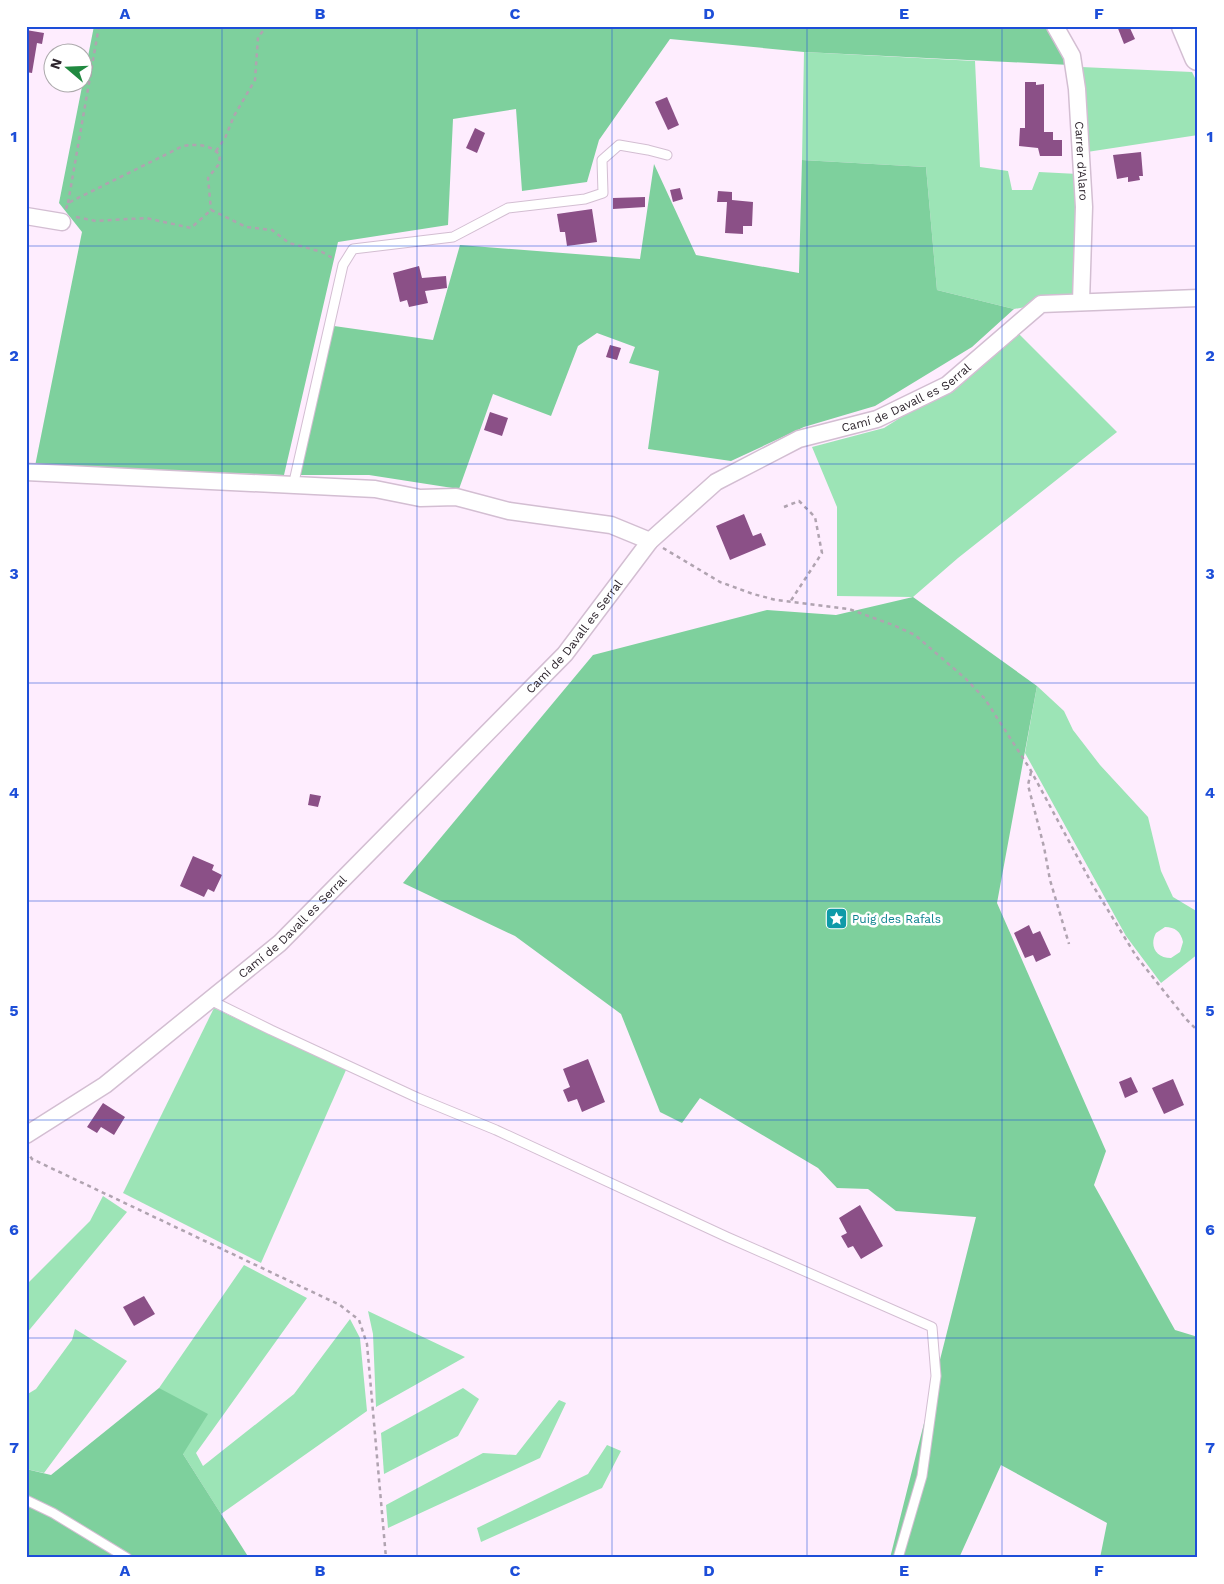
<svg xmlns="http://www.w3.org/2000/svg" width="1224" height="1584" font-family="'Work Sans',sans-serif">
<rect width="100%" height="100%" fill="#feedfe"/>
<g fill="#9ce4b6" fill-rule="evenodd">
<polygon points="804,52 975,61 980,167 1008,171 1012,190 1032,190 1039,172 1078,174 1077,298 1014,309 937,290 926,167 802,160"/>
<polygon points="1081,67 1192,72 1198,84 1198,135 1087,152"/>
<polygon points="1016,331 1117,432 958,558 913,597 837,596 837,507 812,447 884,428 949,387"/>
<path d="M1037,686L1064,711L1073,730L1100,765L1148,817L1161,871L1173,897L1198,912V954L1161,983L1126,936L1025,753ZM1165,927C1175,927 1181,932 1183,942L1180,952L1171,958C1156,958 1149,946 1156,933Z"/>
<polygon points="214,1008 346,1070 261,1263 123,1193"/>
<polygon points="103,1196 127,1212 26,1334 26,1285 90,1221"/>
<polygon points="244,1265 307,1298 196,1453 203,1466 294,1394 350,1319 360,1338 367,1411 221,1514 183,1454 159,1388"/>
<polygon points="368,1311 465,1357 376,1407 373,1334"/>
<polygon points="75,1329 127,1361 44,1473 26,1469 26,1395 36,1389 72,1340"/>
<polygon points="463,1388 479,1399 458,1436 384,1474 381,1433"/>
<polygon points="559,1400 566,1403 540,1458 388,1528 386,1505 483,1453 516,1455"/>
<polygon points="607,1445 621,1451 602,1488 481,1542 477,1528 588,1474"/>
</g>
<g fill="#7ed09d">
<polygon points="94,26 1049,26 1070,65 804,52 670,39 599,140 587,182 522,191 516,109 453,119 448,225 338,242 284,475 35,466 82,232 59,203"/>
<polygon points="802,160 926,167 937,290 1014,309 972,347 875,406 804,427 731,461 648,449 659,371 629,363 635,347 597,333 578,346 551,416 493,394 459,489 369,475 299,475 334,326 433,340 460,245 640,259 654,164 696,255 799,273"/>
<polygon points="913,597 1037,686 997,903 1106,1151 1094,1185 1175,1330 1198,1337 1198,1558 1100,1558 1107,1523 1001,1465 959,1558 890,1558 976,1217 896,1211 868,1189 837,1188 818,1168 700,1098 682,1123 660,1112 621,1014 515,936 403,883 593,655 767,610 836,615"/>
<polygon points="159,1388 208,1414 183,1454 249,1558 26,1558 26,1469 51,1475"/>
</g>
<g fill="#8b5087">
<polygon points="1117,26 1129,26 1135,39 1124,44"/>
<polygon points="26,30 44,33 42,44 37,43 32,73 26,72"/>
<polygon points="1025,82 1036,82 1036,85 1044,84 1044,132 1053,132 1053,140 1062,140 1062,156 1040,156 1038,148 1019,146 1020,128 1025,128"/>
<polygon points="667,97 679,125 668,130 655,102"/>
<polygon points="475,128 485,133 477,153 466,148"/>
<polygon points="1141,152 1143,176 1139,176 1140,180 1128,182 1128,177 1117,179 1113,155"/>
<polygon points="680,188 683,199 673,202 670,190"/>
<polygon points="718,191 732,192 732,200 753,202 752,226 743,226 743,234 725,233 727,202 717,202"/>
<polygon points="645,197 645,207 613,209 613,198"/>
<polygon points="592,209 597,242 567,246 565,232 560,232 557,214"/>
<polygon points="419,266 422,278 446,276 447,288 425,291 428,303 409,307 407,300 400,302 393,273"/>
<polygon points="610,345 621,348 617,360 606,357"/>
<polygon points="490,412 508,418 502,436 484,430"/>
<polygon points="744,514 753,536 761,533 766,545 730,560 716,526"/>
<polygon points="310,794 321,796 318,807 308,805"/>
<polygon points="193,856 214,865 212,870 222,875 214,892 208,889 204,897 180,886"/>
<polygon points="1029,925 1033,934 1040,931 1051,955 1036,962 1033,955 1025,958 1014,933"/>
<polygon points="588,1059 605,1102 582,1112 577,1099 568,1102 563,1090 570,1087 563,1069"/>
<polygon points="1131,1077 1138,1092 1125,1098 1119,1082"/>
<polygon points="1173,1079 1184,1105 1164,1114 1152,1088"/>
<polygon points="103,1103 125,1117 114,1135 101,1127 97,1133 87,1127"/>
<polygon points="860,1205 883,1246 861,1259 853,1246 848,1248 841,1236 847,1233 839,1218"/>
<polygon points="144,1296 155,1314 134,1326 123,1307"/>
</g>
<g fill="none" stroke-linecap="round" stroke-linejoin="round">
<defs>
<g id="service">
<polyline points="293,486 343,265 353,249 453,237 508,208 585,199 603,193 602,160 619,145 648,150 667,155"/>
<polyline points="210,1000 271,1030 418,1098 496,1130 727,1237 932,1327 936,1376 922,1476 898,1558"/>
<polyline points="26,1500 53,1513 127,1558"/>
</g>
<g id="minor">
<path id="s1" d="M1055,26L1072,56L1077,89L1084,207L1081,302"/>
<polyline points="26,216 62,222"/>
<polyline points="26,472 375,489 420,498 456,497 509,511 611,525 650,541"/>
<path id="s2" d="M26,1135L105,1085L280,943L565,654L650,541L716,482L799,439L877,419L947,385L1041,304L1198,298"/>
</g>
<polyline id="primary" points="1185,26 1198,57"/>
</defs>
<use href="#service" stroke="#d3bed2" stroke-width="11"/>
<use href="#minor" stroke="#d3bed2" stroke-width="19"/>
<use href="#primary" stroke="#d3bed2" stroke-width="29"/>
<g stroke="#b0a3b0" stroke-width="2.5" stroke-dasharray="4 4" stroke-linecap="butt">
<polyline points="216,151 225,138 234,116 255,80 258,37 267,26"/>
<polyline points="68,203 99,26"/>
<path d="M66,209L68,203L183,146C198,144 209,144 220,155L219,164L208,178L211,210"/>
<polyline points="211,210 246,227 272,230 289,243 322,252 334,259"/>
<polyline points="76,217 96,221 146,218 191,228 211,210"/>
<polyline points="784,507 799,501 815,517 822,553 790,602"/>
<polyline points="663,548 720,582 753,594 776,600 849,609 893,625 915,635 966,679 985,699 1030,769 1092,884 1136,956 1186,1019 1198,1031"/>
<polyline points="1031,772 1028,785 1044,847 1050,880 1069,944"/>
<polyline points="26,1150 32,1159 340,1305 359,1320 367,1344 386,1558"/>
</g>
<use href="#service" stroke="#fff" stroke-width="9"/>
<use href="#minor" stroke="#fff" stroke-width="16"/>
<use href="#primary" stroke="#fff" stroke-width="26"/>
</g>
<path fill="none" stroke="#1d4ed8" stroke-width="1" stroke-opacity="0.55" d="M222,26V1558M417,26V1558M612,26V1558M807,26V1558M1002,26V1558M26,246H1198M26,464H1198M26,683H1198M26,901H1198M26,1120H1198M26,1338H1198"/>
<defs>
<symbol id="sight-square" viewBox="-11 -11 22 22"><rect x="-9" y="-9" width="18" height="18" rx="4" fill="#0f9aa8" stroke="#fff"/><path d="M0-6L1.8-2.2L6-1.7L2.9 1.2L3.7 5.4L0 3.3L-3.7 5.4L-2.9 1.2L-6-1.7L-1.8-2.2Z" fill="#fff"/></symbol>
</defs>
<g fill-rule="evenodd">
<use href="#sight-square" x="824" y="906" width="25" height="25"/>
</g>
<g text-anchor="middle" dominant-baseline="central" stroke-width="5" stroke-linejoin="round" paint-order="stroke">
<g font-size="12" fill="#2f272f" stroke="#fff">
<text stroke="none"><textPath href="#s1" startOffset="140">Carrer d'Alaro</textPath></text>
<text stroke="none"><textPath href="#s2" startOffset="1164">Camí de Davall es Serral</textPath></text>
<text stroke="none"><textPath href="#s2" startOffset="744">Camí de Davall es Serral</textPath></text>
<text stroke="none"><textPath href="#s2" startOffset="339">Camí de Davall es Serral</textPath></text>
</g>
<g font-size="12" fill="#0d838f" stroke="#fff" text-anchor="start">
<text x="852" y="919">Puig des Rafals</text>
</g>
</g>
<rect width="1224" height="1584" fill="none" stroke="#ffffff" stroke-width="55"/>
<g transform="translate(68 68) rotate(289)"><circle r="24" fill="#ffffff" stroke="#aca9ac"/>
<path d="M0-4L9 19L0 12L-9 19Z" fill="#208940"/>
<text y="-8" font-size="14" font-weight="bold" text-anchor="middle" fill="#2f272f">N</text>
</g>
<rect x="28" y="28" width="1168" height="1528" fill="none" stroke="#1d4ed8" stroke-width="2"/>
<g font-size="16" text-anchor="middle" font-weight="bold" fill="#1d4ed8">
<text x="125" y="19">A</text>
<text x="320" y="19">B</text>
<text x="515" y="19">C</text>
<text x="709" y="19">D</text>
<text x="904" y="19">E</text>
<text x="1099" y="19">F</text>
<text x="14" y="142">1</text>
<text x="1210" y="142">1</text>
<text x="14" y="361">2</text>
<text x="1210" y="361">2</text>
<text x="14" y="579">3</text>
<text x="1210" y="579">3</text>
<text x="14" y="798">4</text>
<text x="1210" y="798">4</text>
<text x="14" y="1016">5</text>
<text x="1210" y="1016">5</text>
<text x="14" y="1235">6</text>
<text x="1210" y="1235">6</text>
<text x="14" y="1453">7</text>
<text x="1210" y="1453">7</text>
<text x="125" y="1576">A</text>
<text x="320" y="1576">B</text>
<text x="515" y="1576">C</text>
<text x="709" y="1576">D</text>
<text x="904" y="1576">E</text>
<text x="1099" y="1576">F</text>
</g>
</svg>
